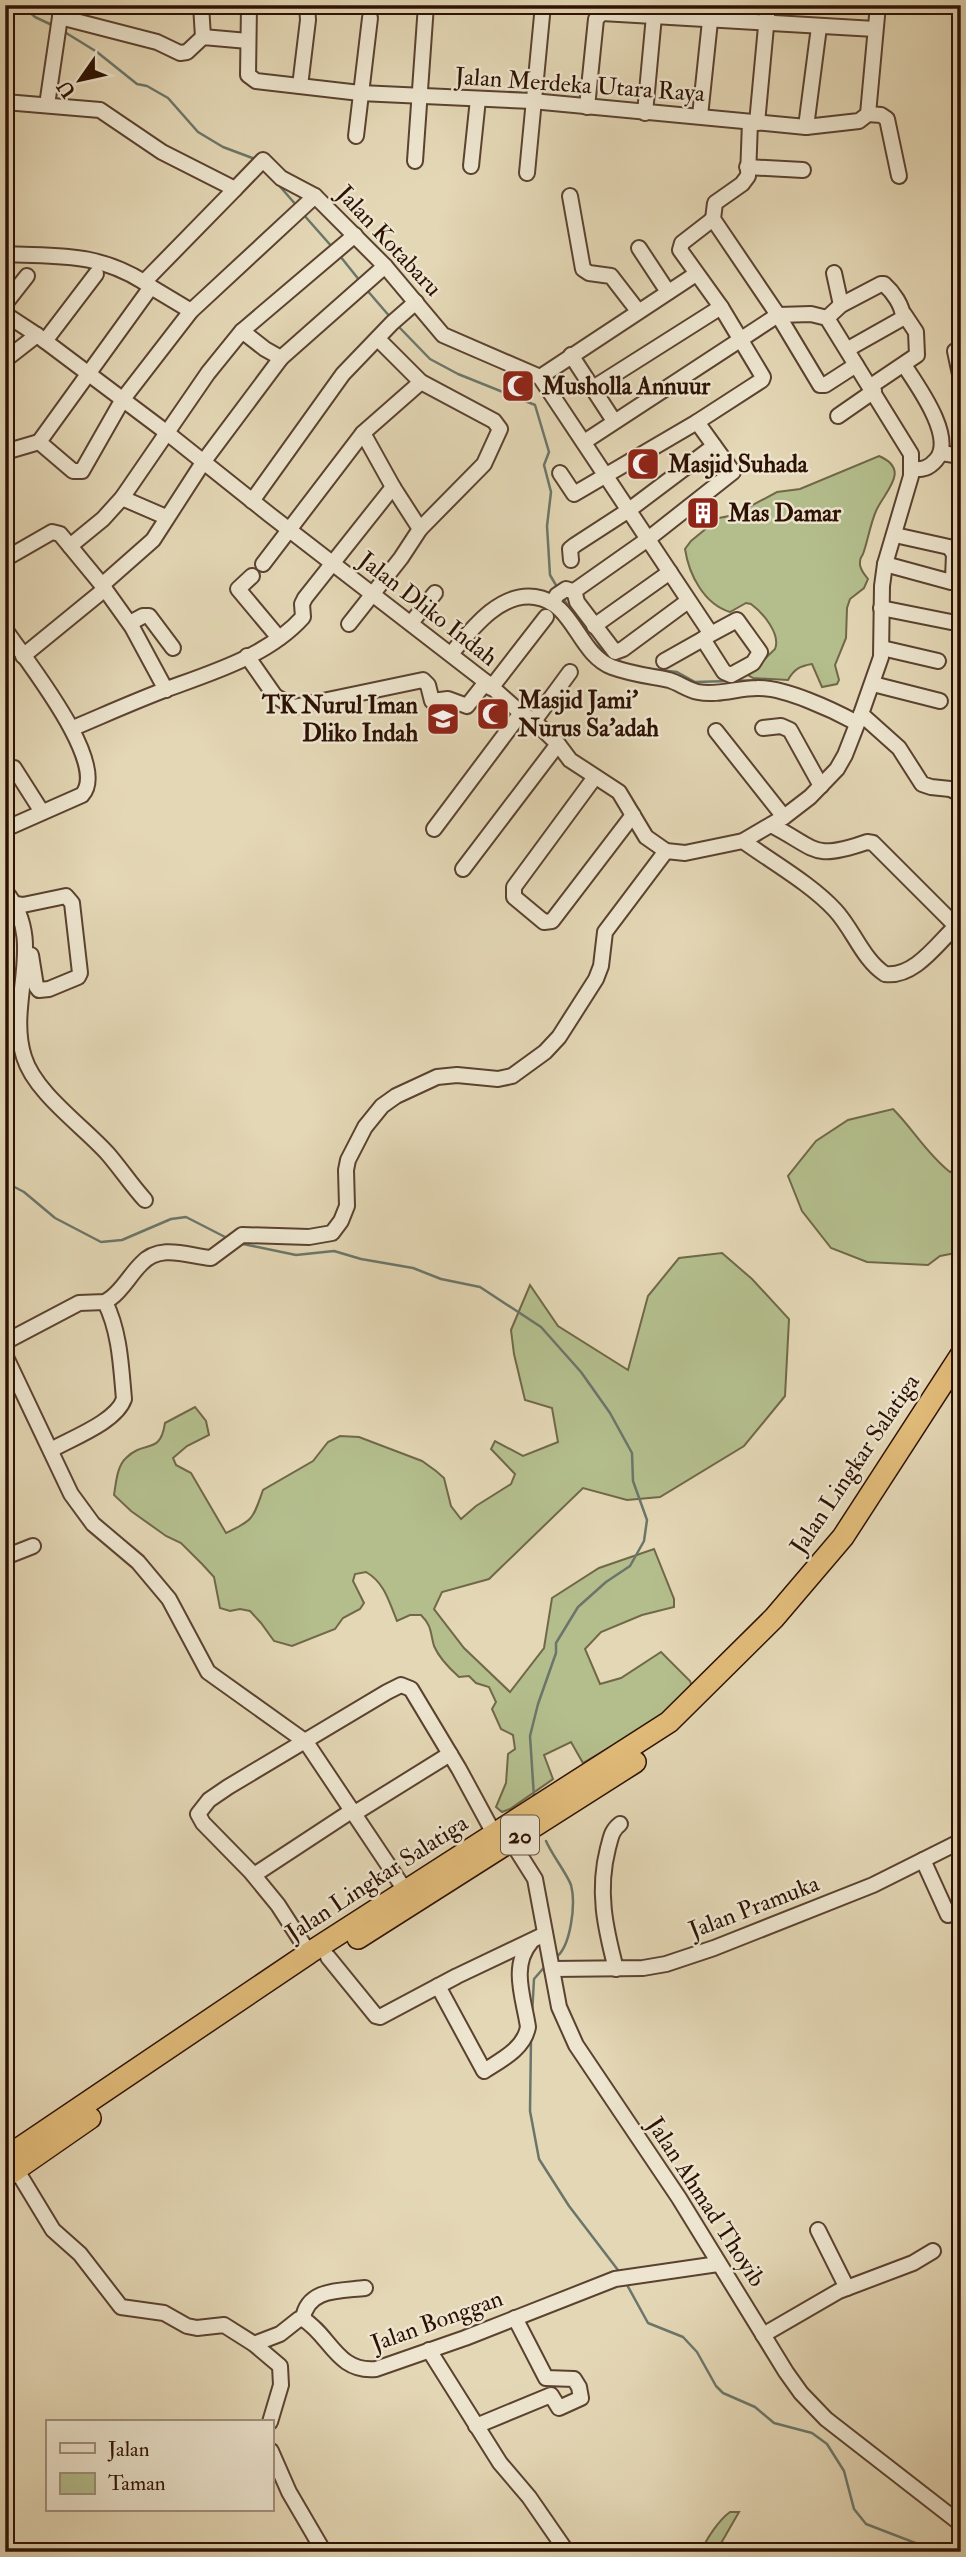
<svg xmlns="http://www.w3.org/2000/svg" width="966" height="2557" font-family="'IM FELL Double Pica',serif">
<rect width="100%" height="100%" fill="#e4d7b5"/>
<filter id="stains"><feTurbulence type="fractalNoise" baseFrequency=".00286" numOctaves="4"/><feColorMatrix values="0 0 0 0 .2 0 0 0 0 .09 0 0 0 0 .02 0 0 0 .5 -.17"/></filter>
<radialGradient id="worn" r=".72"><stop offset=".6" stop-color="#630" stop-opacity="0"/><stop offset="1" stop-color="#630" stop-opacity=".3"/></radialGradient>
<g fill="#b4be8d" stroke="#706848" stroke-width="2">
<path d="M879,456C912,470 884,492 876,511C870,525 868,540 863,554C860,559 860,559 860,565C861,571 864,574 868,579L864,588L850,599L847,608L846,638L835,665L839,680L837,684L822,687L812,664C800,666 794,669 788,680L753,678L748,675L775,649C781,634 763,613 751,604L746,603L730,612C704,604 689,575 685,549L691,541L719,518L734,515L777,492L800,489Z"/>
<path d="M893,1109C913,1129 927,1154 950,1172L961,1168V1252L940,1256L928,1265L867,1262L831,1248L802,1211L788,1176L816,1141L848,1120Z"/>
<path d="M722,1253L752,1279L789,1319L785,1396L744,1446L660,1497L627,1500L583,1488L489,1579L442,1592L434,1609L464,1648L510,1692L544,1648L552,1598L599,1568L654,1549L674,1599V1607L642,1615L601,1632L585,1649L600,1684L621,1678L661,1652L690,1681L692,1686L656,1720L583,1763L571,1742L544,1755L553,1779L510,1809L502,1812L496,1807L506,1783L508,1754L515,1749L513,1735L501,1729L492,1709L496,1702L489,1687L476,1683L469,1676L459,1677C449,1668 439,1658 434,1646C430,1632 432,1626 421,1615H410L397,1621C389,1602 385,1583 366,1572L355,1574L353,1581L364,1603L360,1609L343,1618L335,1629L292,1646L274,1641L261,1623L250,1611L240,1609L230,1611L220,1608L214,1577L202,1564L181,1543L166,1536L131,1511L114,1495C116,1483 117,1466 126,1458C145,1439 160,1456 165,1423L195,1407L206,1421L209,1435L187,1446L173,1458L176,1465L191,1473L226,1533C254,1520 253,1518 263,1490L313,1461L328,1442L340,1436L359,1437L422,1461L436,1471L444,1478L451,1506L461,1519L476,1506L511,1484L515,1474L491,1449L495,1441L523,1456L558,1442L552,1408L525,1400L514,1354L511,1330L530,1285L558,1326L628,1370L648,1296L679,1258Z"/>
<path d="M730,2512H739L716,2552H701C706,2539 719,2520 730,2512Z"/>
</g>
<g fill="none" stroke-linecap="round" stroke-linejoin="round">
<g stroke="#6b766a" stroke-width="2.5">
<polyline points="22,5 35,17 54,26"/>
<polyline points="63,31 97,52 137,84 147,86 168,98 198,132 223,147 255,159"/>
<polyline points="276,182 297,206"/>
<polyline points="303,214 333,248"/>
<polyline points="340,256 360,281"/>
<polyline points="366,289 391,318"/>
<polyline points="398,326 430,359 458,374 535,405 549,452 544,465 551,492 547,526 550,575 557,587"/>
<polyline points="562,596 571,611"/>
<polyline points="593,642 609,657 631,666"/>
<polyline points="641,668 677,672 695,682 765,680 774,683"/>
<polyline points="945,795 952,798 961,813"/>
<polyline points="5,1182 24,1192 55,1218 101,1242 122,1240 171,1219 186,1217 229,1239"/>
<polyline points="238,1243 296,1255 334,1251 361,1259 413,1268 441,1279 480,1287 541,1327 581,1372 610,1413 632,1453 633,1481 647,1520 644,1541 630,1566 606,1582 578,1607 556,1643 556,1653 538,1704 530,1736 534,1797"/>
<path d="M546,1841C552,1855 566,1872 571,1885C576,1903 571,1948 555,1958"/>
<polyline points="532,2015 534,1979 547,1964"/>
<polyline points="531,2039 530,2111 539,2159 569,2206 621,2274"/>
<polyline points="626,2283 648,2323 683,2337 697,2352 716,2386 723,2393 755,2407 774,2423 812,2433 827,2444 844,2471 854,2509 866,2524 939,2552"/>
</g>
<defs>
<g id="minor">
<polyline points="61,5 60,17 157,42 180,53 187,52 203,37 248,41"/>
<polyline points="201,5 203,37"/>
<polyline points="249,5 248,75 256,81 360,93 532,101 806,127 859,121 868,114 878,5"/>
<polyline points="300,86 308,20 307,5"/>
<polyline points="5,102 100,110 162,152 235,189 263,160 281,178 315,196 385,266 443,335 540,377 696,274"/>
<polyline points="47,105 60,17"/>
<polyline points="587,107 596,19 602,13 875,29"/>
<polyline points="645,113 655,5"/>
<polyline points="868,114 881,115 887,119 899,176"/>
<polyline points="700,116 710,21"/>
<polyline points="750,122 748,176 742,184 715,203 713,219 778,315 811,314 827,318 911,454 911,476 885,564 882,586 881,657 861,714 899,748 922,784 931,787 950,789 961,794"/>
<polyline points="757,123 768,5"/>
<polyline points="806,127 819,27"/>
<polyline points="356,136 370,18"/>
<polyline points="415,161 426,5"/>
<polyline points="471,166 478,99"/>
<polyline points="747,167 803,170"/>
<polyline points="527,173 543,5"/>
<polyline points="235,189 144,282 151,287 39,442 73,471 82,471 123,399 191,311 315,196"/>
<polyline points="570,196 583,269 589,273 611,276 638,311"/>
<polyline points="639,248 668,292"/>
<path d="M5,254C60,257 95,252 144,282"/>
<polyline points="834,273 841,305"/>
<polyline points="151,287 191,311"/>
<polyline points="5,304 27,276"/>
<polyline points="5,314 37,335 166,432 270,515 486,682 521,713 534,721 558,744 570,760 619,792 646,837 666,851 685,853 743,841 784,817 810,797 837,769 845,755 861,714"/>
<path d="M827,318L841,305L881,284H884C893,292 903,306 903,318L848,349"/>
<polyline points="242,331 265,349 281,358"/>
<polyline points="45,341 96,274"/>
<polyline points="955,351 961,379"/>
<polyline points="571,355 614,421"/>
<polyline points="5,360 37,335"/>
<path d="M904,365C917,385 956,438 936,460C929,468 923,470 912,469"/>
<polyline points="540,377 711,634 737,620 760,652 753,663 731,675 724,672 703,639 711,634"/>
<polyline points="871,386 917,355 916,332 904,314"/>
<polyline points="593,388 721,307"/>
<polyline points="838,416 874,391"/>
<polyline points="363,433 393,487 420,529"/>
<polyline points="584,442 778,315 820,385 825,385 856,365"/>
<polyline points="5,452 39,442"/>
<polyline points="942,453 954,455 961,450"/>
<polyline points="560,473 574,494 697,422"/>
<polyline points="122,498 166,517"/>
<polyline points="252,501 343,374 392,323 416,302"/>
<polyline points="70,546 103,519 122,498 208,373 242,331 355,235"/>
<polyline points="5,559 52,532 60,534 102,585 132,627 166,690"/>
<polyline points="571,560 570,549 575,545 629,510 714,446"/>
<polyline points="263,564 363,433 421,382"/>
<polyline points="885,564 951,582 953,579 954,554 949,547 895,535"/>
<polyline points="252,576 238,589 279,638"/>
<polyline points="102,585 153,540 204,461 281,358 385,266"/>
<polyline points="688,601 623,649 615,652 577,602 575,594 577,589 648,539 733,472 697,422 762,380 763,377 721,307 680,250 682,243 713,219"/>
<polyline points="553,602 557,595 566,589 575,592"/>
<polyline points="881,608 956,623"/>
<polyline points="130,623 143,616 149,616 173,648"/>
<polyline points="411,623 435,593"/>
<polyline points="349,624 401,558 420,529 484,464 500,429 494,421 421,382 378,339"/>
<polyline points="594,626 670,572"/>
<path d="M5,629C23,657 111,764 82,795L5,829"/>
<polyline points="882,648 938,661"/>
<path d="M451,654C471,630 499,592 535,597C574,602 578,654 612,667C631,674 649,676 669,680C679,683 688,690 698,692C717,696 738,688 757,688C784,687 833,710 857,723"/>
<polyline points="23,656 105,589"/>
<polyline points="247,656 275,696 294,707 423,680 428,685 432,701 448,699 467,706 486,682"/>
<polyline points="664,661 703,639"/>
<polyline points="873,684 940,701"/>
<polyline points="491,688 546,617"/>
<polyline points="534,721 570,672"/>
<path d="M73,728C104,715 135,701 167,689C214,672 269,655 303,617L302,604L305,598L393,487"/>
<polyline points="763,728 781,726 790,730 821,786"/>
<polyline points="716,731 784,817"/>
<polyline points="5,768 14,768 42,812"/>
<polyline points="595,777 514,887 514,897 544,922 552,921 633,815"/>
<path d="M771,825C818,849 812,861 867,842L873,843L956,926H961"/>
<polyline points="434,829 521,713"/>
<path d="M743,841C772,862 811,884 835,910C853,929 863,960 885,974C914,978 937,944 956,926"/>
<polyline points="463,869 558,744"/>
<path d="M5,891C48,942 6,1001 24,1057C35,1093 83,1126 108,1154C121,1169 132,1186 145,1200"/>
<polyline points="15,904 23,905 66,896 72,903 80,973 78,977 49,989 39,990 36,986 31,955"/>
<path d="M5,1342L79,1303L105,1302L111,1298C123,1289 130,1275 141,1264C160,1243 188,1256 211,1258L242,1235L309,1237L332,1233L341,1221L347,1206L346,1170L348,1160L365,1127L382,1106L396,1096L437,1077L457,1075L498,1079L512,1076L545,1052L559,1037L596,979L601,966L605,932L666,851"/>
<polyline points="5,1355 71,1494 93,1524 138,1562 169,1599 208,1672 306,1742 405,1890"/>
<path d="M51,1450C72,1438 116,1422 124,1399C121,1367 120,1332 105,1302"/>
<polyline points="5,1557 33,1546"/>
<polyline points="355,1813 450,1754"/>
<polyline points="511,1841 535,1879 559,2007 576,2045 679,2198 786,2372 801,2393 826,2419 961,2524"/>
<polyline points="923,1860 948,1915"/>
<polyline points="254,1875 353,1810"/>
<polyline points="309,1953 278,1905 251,1872 203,1823 198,1814 209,1800 228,1787 387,1692 401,1685 411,1689 459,1769 498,1841"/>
<polyline points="328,1957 376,2016 380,2017 457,1976 545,1934"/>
<polyline points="552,1969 643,1968 666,1964 714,1948 873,1885 961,1841"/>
<path d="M616,1969C605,1927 597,1891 608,1848C611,1838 611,1831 620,1824"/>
<path d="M438,1986L484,2071C501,2060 524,2049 528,2027C524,1999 510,1966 531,1942"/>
<path d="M16,2169L53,2230L80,2254L121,2307L164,2313L187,2326L197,2328L224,2325L254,2344L280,2334L299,2319H303C330,2335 337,2373 376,2369L465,2338L615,2279L718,2264"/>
<polyline points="818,2230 847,2288"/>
<path d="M303,2319C307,2288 341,2291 365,2288"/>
<polyline points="763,2335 839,2291 913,2263 933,2251"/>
<polyline points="254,2344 280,2366 281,2385 270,2422"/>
<polyline points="429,2350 500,2463 529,2497 567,2552"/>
<polyline points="476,2426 551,2395 559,2408 581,2398 579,2387 574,2379 546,2378 515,2318"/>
<polyline points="271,2451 289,2492 324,2552"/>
</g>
<g id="highway">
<polyline points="358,1938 635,1762"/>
<polyline points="5,2158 309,1953 669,1722 774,1618 843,1537 961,1355"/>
<polyline points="5,2177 90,2118"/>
</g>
</defs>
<use href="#minor" stroke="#5b4230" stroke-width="18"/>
<use href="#highway" stroke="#2d1103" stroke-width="24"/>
<use href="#minor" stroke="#ede5cf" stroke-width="14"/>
<use href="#highway" stroke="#e2bc7a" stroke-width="21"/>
</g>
<defs>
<symbol id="mosque-square" viewBox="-11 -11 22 22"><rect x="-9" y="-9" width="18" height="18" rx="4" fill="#8f2418" stroke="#ede5cf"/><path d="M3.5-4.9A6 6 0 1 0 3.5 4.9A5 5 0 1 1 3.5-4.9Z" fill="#fff"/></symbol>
<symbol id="building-square" viewBox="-11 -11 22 22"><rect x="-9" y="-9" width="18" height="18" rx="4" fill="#8f2418" stroke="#ede5cf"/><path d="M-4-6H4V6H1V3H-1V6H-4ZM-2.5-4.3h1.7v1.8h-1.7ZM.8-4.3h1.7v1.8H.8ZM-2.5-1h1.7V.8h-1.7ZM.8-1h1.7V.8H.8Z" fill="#fff"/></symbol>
<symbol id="school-square" viewBox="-11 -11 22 22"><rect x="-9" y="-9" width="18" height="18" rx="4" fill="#8f2418" stroke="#ede5cf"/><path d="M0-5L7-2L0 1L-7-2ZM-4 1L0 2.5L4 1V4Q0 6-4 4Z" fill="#fff"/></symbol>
</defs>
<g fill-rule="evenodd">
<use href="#mosque-square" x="499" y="367" width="38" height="38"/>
<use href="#mosque-square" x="624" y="445" width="38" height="38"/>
<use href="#building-square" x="684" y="494" width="38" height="38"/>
<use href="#mosque-square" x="474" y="695" width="38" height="38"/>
<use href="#school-square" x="424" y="700" width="38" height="38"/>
</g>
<g text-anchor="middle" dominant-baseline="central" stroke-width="5" stroke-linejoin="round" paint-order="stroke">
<rect fill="#ede5cf" stroke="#675140" stroke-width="2" x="501" y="1815.5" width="38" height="39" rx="5"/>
<g font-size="23" font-weight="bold" fill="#2d1103">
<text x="520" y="1835">20</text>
</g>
<g font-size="24" fill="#2d1103" stroke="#ede5cf">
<text transform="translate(580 85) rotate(4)">Jalan Merdeka Utara Raya</text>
<text transform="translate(389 241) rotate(47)">Jalan Kotabaru</text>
<text transform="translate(428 609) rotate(38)">Jalan Dliko Indah</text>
<text transform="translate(855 1464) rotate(-56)">Jalan Lingkar Salatiga</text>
<text transform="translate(377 1878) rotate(-33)">Jalan Lingkar Salatiga</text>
<text transform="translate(754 1907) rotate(-21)">Jalan Pramuka</text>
<text transform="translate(706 2202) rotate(57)">Jalan Ahmad Thoyib</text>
<text transform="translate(437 2321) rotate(-20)">Jalan Bonggan</text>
</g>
<g font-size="24" font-weight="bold" fill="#2d1103" stroke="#ede5cf" text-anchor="start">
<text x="542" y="386">Musholla Annuur</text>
<text x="668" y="464">Masjid Suhada</text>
<text x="728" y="513">Mas Damar</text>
<text x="518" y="700">Masjid Jami'<tspan x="518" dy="28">Nurus Sa'adah</tspan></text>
<text x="418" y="705" text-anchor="end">TK Nurul Iman<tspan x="418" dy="28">Dliko Indah</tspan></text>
</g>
</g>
<rect width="966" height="2557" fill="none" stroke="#e4d7b5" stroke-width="28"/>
<rect x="7" y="7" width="952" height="2543" fill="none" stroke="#2d1103" stroke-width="3.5"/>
<rect x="14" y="14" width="938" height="2529" fill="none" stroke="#2d1103" stroke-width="2"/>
<rect x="46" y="2420" width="228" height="91" fill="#ede5cf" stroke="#a0907d" stroke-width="2"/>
<rect x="60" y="2443" width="35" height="10" fill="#ede5cf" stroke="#a0907d" stroke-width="2"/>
<text x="108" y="2456" font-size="21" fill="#2d1103">Jalan</text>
<rect x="60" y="2473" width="35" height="21" fill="#b4be8d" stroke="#a0907d" stroke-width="2"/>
<text x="108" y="2490" font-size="21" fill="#2d1103">Taman</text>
<g transform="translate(80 80) rotate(236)" stroke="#ede5cf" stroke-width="5" paint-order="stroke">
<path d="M0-5L12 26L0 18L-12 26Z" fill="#2d1103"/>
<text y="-10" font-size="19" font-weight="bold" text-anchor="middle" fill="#2d1103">U</text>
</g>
<rect width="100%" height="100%" filter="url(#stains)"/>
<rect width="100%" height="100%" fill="url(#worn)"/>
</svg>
